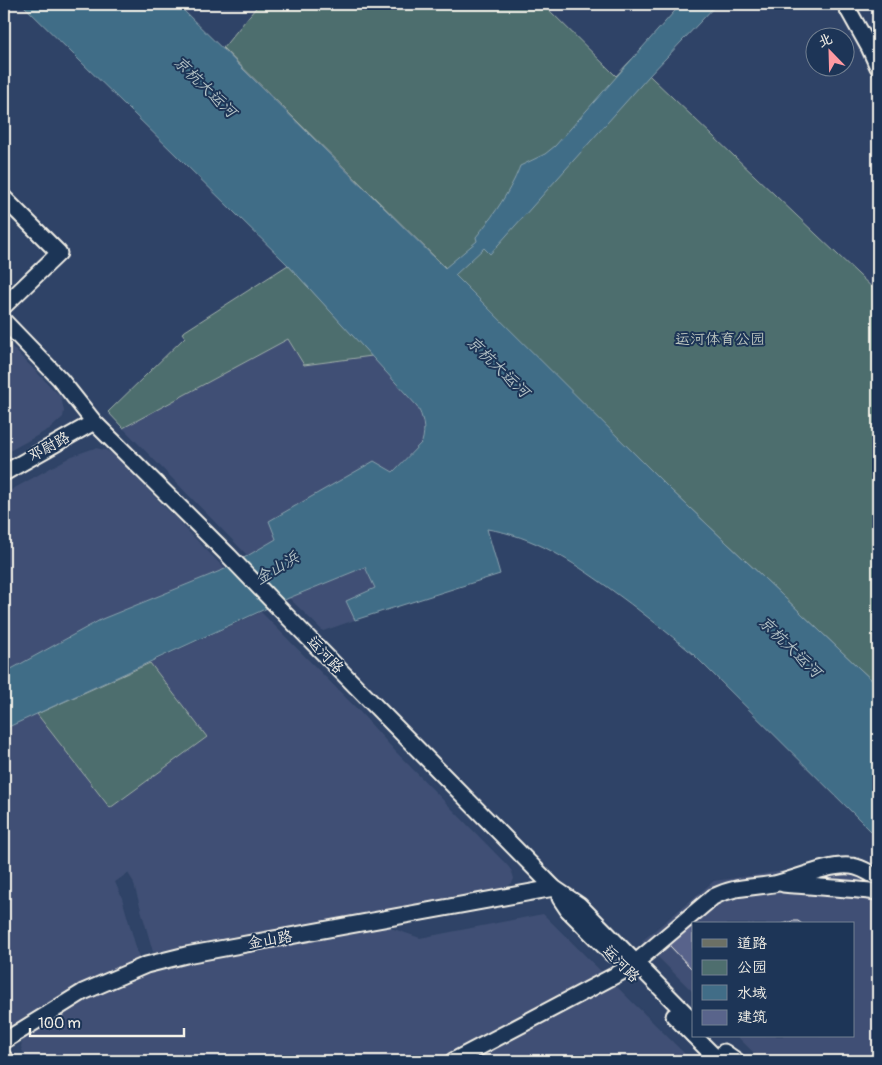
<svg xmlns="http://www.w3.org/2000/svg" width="882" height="1065" font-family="Pangolin,'LXGW WenKai TC',sans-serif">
<rect width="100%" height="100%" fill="#2f4367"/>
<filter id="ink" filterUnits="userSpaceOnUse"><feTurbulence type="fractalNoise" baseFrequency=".02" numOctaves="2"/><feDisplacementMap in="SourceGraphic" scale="10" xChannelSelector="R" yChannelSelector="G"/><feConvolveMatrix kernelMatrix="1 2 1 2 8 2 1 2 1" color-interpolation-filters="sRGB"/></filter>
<g filter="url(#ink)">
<g fill="#405074">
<polygon points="4,339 61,397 64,411 63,417 51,428 4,454"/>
<polygon points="288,339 304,365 372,356 417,406 423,420 423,436 422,442 393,472 269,521 276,539 248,556 123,428"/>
<polygon points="95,448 106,450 113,454 225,569 102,619 4,673 4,494 72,456"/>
<polygon points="365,567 375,588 346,601 355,620 323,631 289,598"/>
<polygon points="261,612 360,712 395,751 507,865 511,870 513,875 514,879 512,883 505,888 499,891 153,952 133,881 128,873 115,882 122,898 139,958 134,964 51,1004 7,1030 4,1030 4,729 37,714 110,808 207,737 150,663"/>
<polygon points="840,858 850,858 860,860 878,870 878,1061 762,1061 737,1036 853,1036 853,924 693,924 693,992 642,941 714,881 797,869 828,860"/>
<polygon points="543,914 685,1054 671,1061 29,1061 24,1055 21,1047 22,1041 28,1036 84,1002 120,984 158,970 186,964 388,927 420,938"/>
</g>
<g fill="#4e6e6e" stroke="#a1b0ab">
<polygon points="259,4 543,4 616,76 632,59 878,293 878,686 671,490 223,48"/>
<polygon points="288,265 372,356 304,365 288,339 123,428 108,412 185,337 182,333"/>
<polygon points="150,663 207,737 110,808 37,714"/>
</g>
<path fill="#416d87" stroke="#89a2ae" d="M22,4H177L445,268L477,241L476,237C490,220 504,200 514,180C516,176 518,171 520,166L545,154L555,146L681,4H717L649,76L490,254L484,248L455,275L671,490L878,686V838L693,654C666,631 638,609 609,588C571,561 534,536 487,529L500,574L355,620L346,601L375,588L365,567L289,598L4,729V673L102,619L225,569L276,539L269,521L374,461L393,472L422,442C426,429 423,417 417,406L288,265Z"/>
<g fill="#59648b" stroke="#f4f1e8">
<polygon points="793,921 798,921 802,924 783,924"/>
<polygon points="690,925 693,929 693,967 691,968 669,945"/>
</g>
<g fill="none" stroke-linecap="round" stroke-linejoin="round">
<defs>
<g id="minor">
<polyline points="845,4 869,47 878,67"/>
<polyline points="4,198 59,253 4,306"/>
<polyline points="4,321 60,379 94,422 229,556 278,607 554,888 579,905 693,1021"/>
<polyline points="4,473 94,422"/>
<path d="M783,884C815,887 846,888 878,892"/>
<polyline points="560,898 568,910 612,954"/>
<polyline points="674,1016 693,1035"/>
<polyline points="694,1036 719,1061"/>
<polyline points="4,1041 83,992 146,965 186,955 554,888"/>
<polyline points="724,1052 737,1061"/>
<path d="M453,1061L629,968L713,897C734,886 751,888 774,884C796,879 828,864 850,866C859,866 870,873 878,878"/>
</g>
<polyline id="major" points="4,1060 5,1061"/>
</defs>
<use href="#minor" stroke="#f4f1e8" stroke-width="19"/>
<use href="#major" stroke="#f4f1e8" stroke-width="22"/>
<use href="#minor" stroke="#1d3557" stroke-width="15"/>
<use href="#major" stroke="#6c7065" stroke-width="19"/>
</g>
</g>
<g text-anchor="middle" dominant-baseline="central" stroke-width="4" stroke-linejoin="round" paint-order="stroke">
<g font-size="15" fill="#bac3bd" stroke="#1d3557">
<text x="720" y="339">运河体育公园</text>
</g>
<g font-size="15" fill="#f4f1e8" stroke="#1d3557">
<text transform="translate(49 447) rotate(-29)">邓尉路</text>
<text transform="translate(325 655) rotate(46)">运河路</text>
<text transform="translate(270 940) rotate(-10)">金山路</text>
<text transform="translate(621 964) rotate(45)">运河路</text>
</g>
<g font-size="16" font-style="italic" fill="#b5c3c6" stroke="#1d3557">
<text transform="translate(205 87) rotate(44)">京杭大运河</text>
<text transform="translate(498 367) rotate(44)">京杭大运河</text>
<text transform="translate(277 568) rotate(-31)">金山浜</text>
<text transform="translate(790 647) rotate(44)">京杭大运河</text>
</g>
</g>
<rect width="882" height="1065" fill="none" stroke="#1d3557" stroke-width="20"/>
<rect x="10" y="10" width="862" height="1045" fill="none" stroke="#f4f1e8" stroke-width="2" filter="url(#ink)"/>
<rect x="692" y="922" width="162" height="115" fill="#1d3557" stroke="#738091"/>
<rect x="702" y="939" width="25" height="8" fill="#6c7065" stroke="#738091"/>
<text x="737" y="948" font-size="15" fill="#f4f1e8">道路</text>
<rect x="702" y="960" width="25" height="15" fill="#4e6e6e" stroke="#738091"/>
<text x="737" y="972" font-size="15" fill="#f4f1e8">公园</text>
<rect x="702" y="985" width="25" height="15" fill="#416d87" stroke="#738091"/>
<text x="737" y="998" font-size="15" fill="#f4f1e8">水域</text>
<rect x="702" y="1010" width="25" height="15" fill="#59648b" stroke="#738091"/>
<text x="737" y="1022" font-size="15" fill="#f4f1e8">建筑</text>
<g transform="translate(830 52) rotate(337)"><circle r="24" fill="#1d3557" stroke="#738091"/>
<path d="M0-4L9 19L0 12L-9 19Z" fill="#ff9aa2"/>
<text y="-8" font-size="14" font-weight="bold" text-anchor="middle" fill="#f4f1e8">北</text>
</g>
<path d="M30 1028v8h154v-8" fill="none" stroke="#f4f1e8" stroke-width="2.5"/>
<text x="38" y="1028" font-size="15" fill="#f4f1e8" stroke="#1d3557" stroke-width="4" paint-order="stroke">100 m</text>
</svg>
